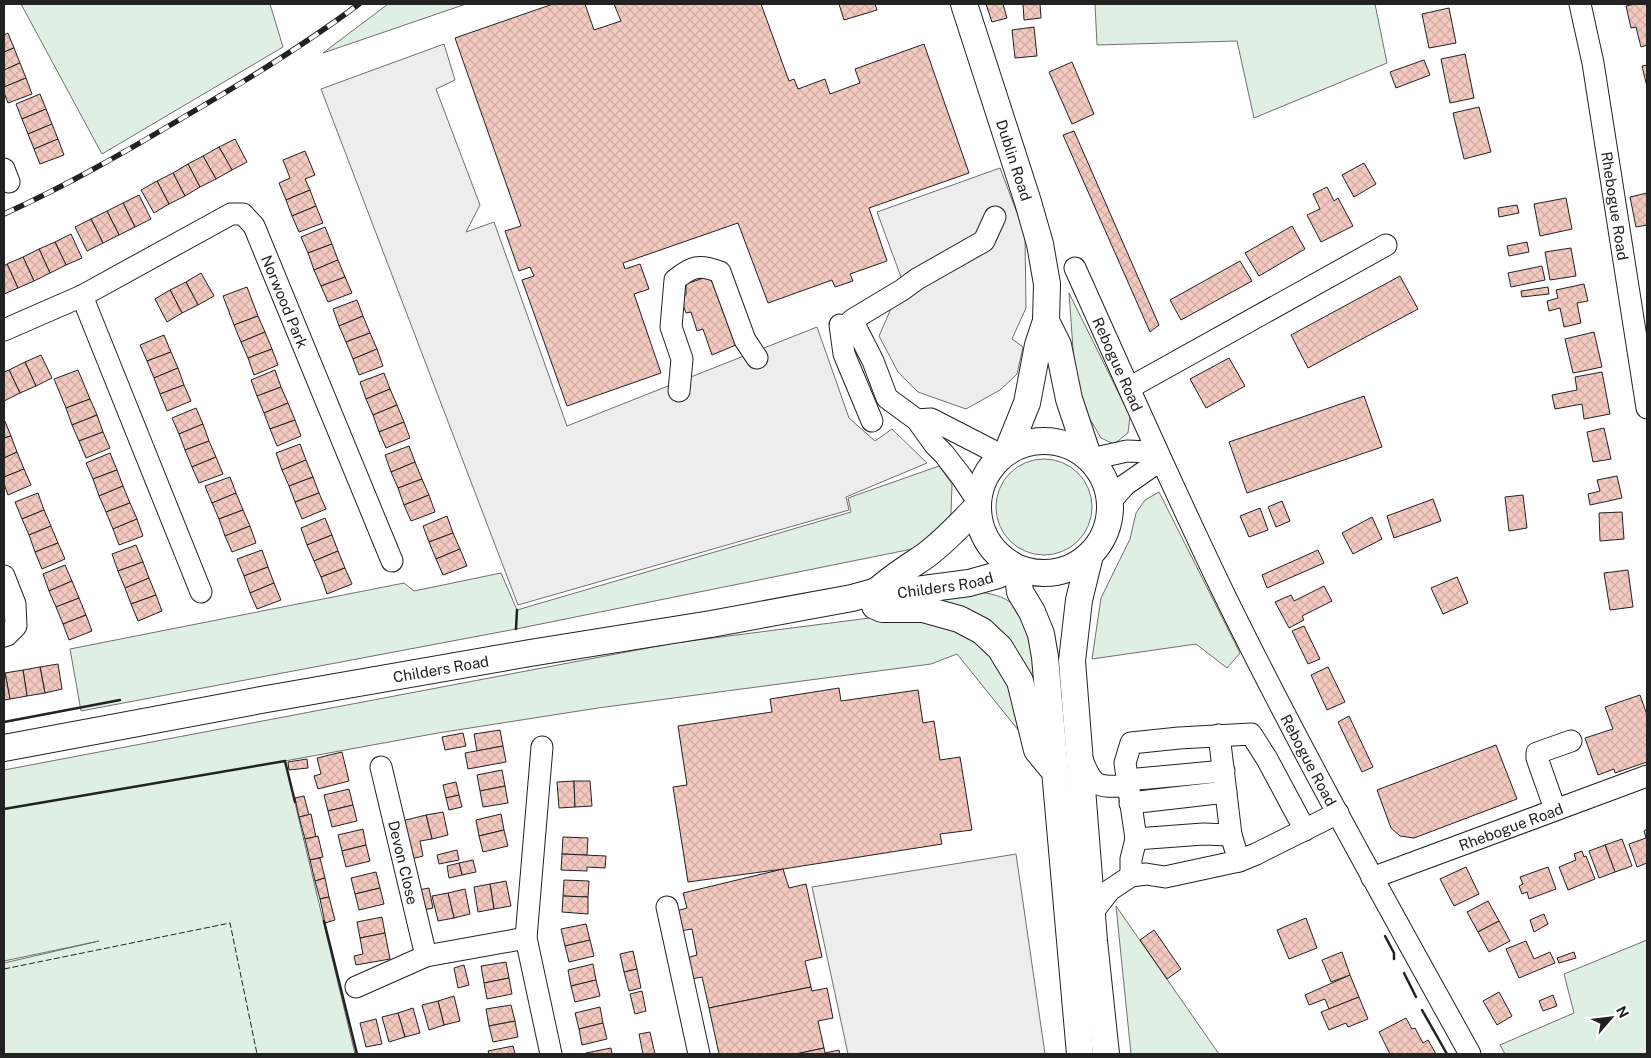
<svg xmlns="http://www.w3.org/2000/svg" width="1651" height="1058" font-family="'Public Sans',sans-serif">
<defs>
<pattern id="building-cross-hatch" width="8" height="8" patternUnits="userSpaceOnUse" patternTransform="scale(1.25)"><rect width="8" height="8" fill="#f3c9c0"/><path d="M0 0l8 8M0 8l8-8" fill="none" stroke="#d0aca5"/></pattern>
</defs>
<rect width="100%" height="100%" fill="#fff"/>
<g fill="#e0efe3" stroke="#6f6f6f">
<polygon points="21,4 270,4 283,47 102,154"/>
<polygon points="388,4 466,4 323,53"/>
<polygon points="1095,4 1375,4 1387,63 1254,118 1237,41 1097,45"/>
<polygon points="1069,293 1130,416 1128,433 1114,444 1101,438 1087,414 1075,377"/>
<circle cx="1044" cy="507" r="48"/>
<polygon points="939,466 952,484 951,514 927,546 516,629 81,711 70,649 404,583 414,591 501,573 517,610 851,512 848,498"/>
<polygon points="1159,492 1240,653 1227,668 1196,644 1092,659 1101,598 1130,539 1136,513 1145,500"/>
<path d="M973,591C985,593 999,594 1010,602C1026,613 1032,657 1036,675L1033,679L929,596Z"/>
<polygon points="901,614 936,620 990,649 1012,682 1027,741 957,654 931,664 598,708 438,733 285,761 355,1054 4,1054 4,963 99,941 4,961 4,770 674,643"/>
<polygon points="1116,906 1219,1054 1131,1054"/>
<polygon points="1647,940 1647,1054 1505,1054 1500,1045 1574,1013 1564,974"/>
</g>
<g fill="#ededed" stroke="#6f6f6f">
<polygon points="444,44 455,80 436,89 480,205 466,232 494,222 567,426 817,327 849,418 875,441 892,429 927,463 846,497 849,510 518,605 321,89"/>
<polygon points="1000,168 1025,234 1026,308 1012,339 1023,347 1017,374 1000,390 966,409 918,392 898,372 879,336 893,304 908,296 877,212"/>
<polygon points="1016,854 1045,1054 848,1054 812,887"/>
</g>
<g fill="url(#building-cross-hatch)" stroke="#222">
<polygon points="553,4 585,4 594,30 621,21 614,4 761,4 789,81 794,79 798,89 825,79 830,94 860,83 855,69 924,44 969,173 869,208 887,261 850,274 853,281 835,287 832,280 768,303 738,223 623,263 625,269 640,264 649,289 634,294 661,373 567,406 522,280 534,276 530,267 519,271 505,231 521,226 455,38"/>
<polygon points="839,4 875,4 877,10 844,20"/>
<polygon points="986,4 1003,4 1007,18 992,22"/>
<polygon points="1023,4 1040,4 1041,18 1024,20"/>
<polygon points="1635,4 1647,4 1647,45 1641,47 1636,27 1631,28 1626,6"/>
<polygon points="1449,8 1456,43 1429,48 1422,14"/>
<polygon points="1034,27 1037,56 1015,58 1012,30"/>
<polygon points="8,33 14,48 4,52 4,35"/>
<polygon points="14,48 20,63 4,70 4,52"/>
<polygon points="1465,54 1474,98 1450,103 1441,59"/>
<polygon points="1424,60 1430,75 1396,88 1390,72"/>
<polygon points="1072,62 1094,114 1072,124 1049,72"/>
<polygon points="20,63 26,78 4,87 4,70"/>
<polygon points="1647,65 1647,87 1642,66"/>
<polygon points="26,78 32,94 8,103 4,93 4,87"/>
<polygon points="40,94 46,109 22,119 16,104"/>
<polygon points="1479,107 1491,152 1464,159 1453,113"/>
<polygon points="46,109 52,124 28,134 22,119"/>
<polygon points="52,124 58,139 34,149 28,134"/>
<polygon points="1074,131 1159,325 1150,332 1063,135"/>
<polygon points="58,139 64,155 40,164 34,149"/>
<polygon points="235,139 247,162 232,170 219,147"/>
<polygon points="219,147 232,170 216,179 203,156"/>
<polygon points="305,151 315,175 305,179 310,190 286,200 279,183 290,178 283,160"/>
<polygon points="203,156 216,179 200,187 188,164"/>
<polygon points="1364,163 1376,184 1354,197 1342,175"/>
<polygon points="188,164 200,187 185,196 173,173"/>
<polygon points="173,173 185,196 169,204 157,181"/>
<polygon points="157,181 169,204 154,213 141,190"/>
<polygon points="1327,187 1334,201 1338,198 1353,226 1321,242 1307,215 1320,209 1313,194"/>
<polygon points="310,190 316,206 292,216 286,200"/>
<polygon points="1647,193 1647,225 1636,227 1630,197"/>
<polygon points="139,195 151,219 135,227 123,203"/>
<polygon points="1566,198 1572,229 1540,236 1534,204"/>
<polygon points="123,203 135,227 119,235 107,211"/>
<polygon points="1517,205 1519,213 1499,217 1498,208"/>
<polygon points="316,206 323,223 299,232 292,216"/>
<polygon points="107,211 119,235 103,243 91,219"/>
<polygon points="91,219 103,243 87,251 75,227"/>
<polygon points="1292,226 1305,249 1259,276 1245,253"/>
<polygon points="325,227 332,244 308,253 301,237"/>
<polygon points="71,234 82,258 66,265 55,242"/>
<polygon points="55,242 66,265 50,273 39,249"/>
<polygon points="1527,242 1529,252 1509,256 1507,246"/>
<polygon points="332,244 338,260 314,270 308,253"/>
<polygon points="1571,248 1576,276 1550,280 1545,252"/>
<polygon points="39,249 50,273 34,281 23,257"/>
<polygon points="23,257 34,281 18,288 7,264"/>
<polygon points="338,260 345,277 321,286 314,270"/>
<polygon points="1240,261 1252,281 1181,320 1170,300"/>
<polygon points="7,264 18,288 4,294 4,266"/>
<polygon points="1542,266 1545,280 1511,287 1508,273"/>
<polygon points="201,273 214,296 198,305 186,282"/>
<polygon points="718,273 743,342 712,355 703,329 697,331 691,312 686,313 680,296 686,295 686,284"/>
<polygon points="1400,276 1418,309 1308,368 1291,335"/>
<polygon points="345,277 352,293 328,302 321,286"/>
<polygon points="186,282 198,305 182,313 170,290"/>
<polygon points="1584,284 1588,301 1577,303 1581,323 1564,327 1560,308 1549,311 1547,301 1558,298 1556,290"/>
<polygon points="247,287 258,316 234,325 223,296"/>
<polygon points="1548,287 1549,294 1522,297 1521,291"/>
<polygon points="170,290 182,313 167,322 155,299"/>
<polygon points="357,300 363,316 339,326 333,309"/>
<polygon points="258,316 265,332 241,342 234,325"/>
<polygon points="363,316 370,333 346,342 339,326"/>
<polygon points="265,332 272,349 248,358 241,342"/>
<polygon points="1594,332 1602,367 1573,373 1565,339"/>
<polygon points="370,333 377,349 353,359 346,342"/>
<polygon points="164,335 171,352 147,361 140,345"/>
<polygon points="272,349 278,365 254,375 248,358"/>
<polygon points="377,349 383,366 359,375 353,359"/>
<polygon points="171,352 178,368 154,378 147,361"/>
<polygon points="41,355 52,378 36,386 25,362"/>
<polygon points="1229,358 1245,386 1206,408 1190,379"/>
<polygon points="25,362 36,386 20,393 9,370"/>
<polygon points="178,368 184,385 160,394 154,378"/>
<polygon points="9,370 20,393 4,401 4,372"/>
<polygon points="78,370 90,399 66,408 54,379"/>
<polygon points="275,370 281,387 257,396 251,380"/>
<polygon points="1602,372 1610,414 1584,419 1582,404 1555,409 1552,395 1577,390 1575,377"/>
<polygon points="384,373 390,389 366,399 360,382"/>
<polygon points="184,385 191,401 167,411 160,394"/>
<polygon points="281,387 288,403 264,413 257,396"/>
<polygon points="390,389 397,405 373,415 366,399"/>
<polygon points="1364,396 1382,447 1247,493 1229,442"/>
<polygon points="90,399 97,415 72,425 66,408"/>
<polygon points="288,403 295,420 270,429 264,413"/>
<polygon points="397,405 404,422 379,432 373,415"/>
<polygon points="196,408 203,424 179,434 172,418"/>
<polygon points="97,415 103,432 79,441 72,425"/>
<polygon points="4,419 11,436 4,438"/>
<polygon points="295,420 301,436 277,446 270,429"/>
<polygon points="404,422 410,438 386,448 379,432"/>
<polygon points="203,424 209,441 185,450 179,434"/>
<polygon points="1604,428 1611,459 1593,462 1587,432"/>
<polygon points="103,432 110,448 86,458 79,441"/>
<polygon points="11,436 17,452 4,458 4,438"/>
<polygon points="209,441 216,457 192,467 185,450"/>
<polygon points="300,444 306,460 282,470 276,453"/>
<polygon points="409,446 415,462 391,472 385,455"/>
<polygon points="17,452 24,469 4,477 4,458"/>
<polygon points="110,453 117,470 93,479 86,463"/>
<polygon points="216,457 223,474 199,483 192,467"/>
<polygon points="306,460 313,477 289,486 282,470"/>
<polygon points="415,462 422,479 398,488 391,472"/>
<polygon points="24,469 31,485 8,495 4,484 4,477"/>
<polygon points="117,470 123,486 99,496 93,479"/>
<polygon points="1617,476 1622,498 1590,505 1588,494 1600,491 1597,480"/>
<polygon points="230,477 236,493 212,503 205,486"/>
<polygon points="313,477 319,493 295,502 289,486"/>
<polygon points="422,479 429,495 404,505 398,488"/>
<polygon points="123,486 130,503 106,512 99,496"/>
<polygon points="38,493 44,510 22,519 15,502"/>
<polygon points="236,493 243,510 219,519 212,503"/>
<polygon points="319,493 326,509 302,519 295,502"/>
<polygon points="429,495 435,512 411,521 404,505"/>
<polygon points="1523,495 1527,528 1509,531 1505,497"/>
<polygon points="1433,499 1441,521 1394,538 1387,516"/>
<polygon points="1282,501 1290,521 1276,527 1268,507"/>
<polygon points="130,503 137,519 113,529 106,512"/>
<polygon points="1260,508 1268,530 1249,537 1240,516"/>
<polygon points="44,510 51,526 29,535 22,519"/>
<polygon points="243,510 250,526 225,536 219,519"/>
<polygon points="1622,512 1624,539 1600,541 1599,513"/>
<polygon points="447,516 453,533 429,542 423,526"/>
<polygon points="1372,517 1382,539 1353,554 1342,533"/>
<polygon points="325,518 332,535 307,545 301,528"/>
<polygon points="137,519 143,536 119,545 113,529"/>
<polygon points="51,526 58,543 35,552 29,535"/>
<polygon points="250,526 256,543 232,552 225,536"/>
<polygon points="453,533 460,549 436,559 429,542"/>
<polygon points="332,535 338,551 314,561 307,545"/>
<polygon points="58,543 65,559 42,569 35,552"/>
<polygon points="136,545 143,562 118,571 112,554"/>
<polygon points="460,549 467,566 443,575 436,559"/>
<polygon points="262,550 268,567 244,576 237,559"/>
<polygon points="1318,550 1324,563 1267,588 1262,575"/>
<polygon points="338,551 345,568 321,577 314,561"/>
<polygon points="143,562 149,578 125,588 118,571"/>
<polygon points="65,565 72,581 49,591 43,574"/>
<polygon points="268,567 274,583 250,593 244,576"/>
<polygon points="345,568 352,584 327,594 321,577"/>
<polygon points="1628,570 1633,607 1610,610 1604,573"/>
<polygon points="1457,577 1468,603 1443,614 1431,588"/>
<polygon points="149,578 156,595 131,604 125,588"/>
<polygon points="72,581 79,598 56,607 49,591"/>
<polygon points="274,583 281,600 257,609 250,593"/>
<polygon points="1324,586 1332,601 1302,616 1304,620 1289,628 1275,602 1291,595 1294,601"/>
<polygon points="156,595 162,611 138,621 131,604"/>
<polygon points="79,598 86,615 63,624 56,607"/>
<polygon points="86,615 92,631 69,640 63,624"/>
<polygon points="1304,626 1320,659 1308,664 1292,631"/>
<polygon points="58,664 62,689 45,693 40,667"/>
<polygon points="40,667 45,693 27,696 23,670"/>
<polygon points="1328,667 1345,702 1327,710 1311,675"/>
<polygon points="23,670 27,696 10,699 5,673"/>
<polygon points="5,673 10,699 4,700 4,674"/>
<polygon points="839,688 841,701 918,690 923,723 934,721 940,760 960,757 972,830 940,834 942,844 783,869 688,882 673,787 687,785 678,726 772,712 770,699"/>
<polygon points="1640,695 1647,715 1647,762 1615,773 1614,769 1598,775 1585,738 1613,729 1605,707"/>
<polygon points="1349,716 1373,767 1362,772 1338,722"/>
<polygon points="500,730 503,746 477,751 474,734"/>
<polygon points="463,733 466,746 445,750 442,737"/>
<polygon points="1496,745 1517,799 1414,838 1400,836 1391,828 1377,790"/>
<polygon points="503,746 506,762 468,769 465,753"/>
<polygon points="342,752 349,781 318,789 314,776 321,774 317,758"/>
<polygon points="307,759 308,768 289,770 288,762"/>
<polygon points="502,770 505,786 480,791 477,775"/>
<polygon points="574,781 575,807 559,808 557,782"/>
<polygon points="574,781 590,781 592,806 575,807"/>
<polygon points="456,782 459,795 446,798 443,785"/>
<polygon points="505,786 508,803 483,807 480,791"/>
<polygon points="349,789 353,805 328,811 324,795"/>
<polygon points="459,795 462,807 449,810 446,798"/>
<polygon points="304,796 309,815 299,817 295,798"/>
<polygon points="353,805 357,821 332,827 328,811"/>
<polygon points="443,812 448,835 432,839 426,815"/>
<polygon points="311,814 316,837 305,839 299,817"/>
<polygon points="501,814 504,830 479,836 476,820"/>
<polygon points="426,815 432,839 420,841 423,856 411,859 402,821"/>
<polygon points="363,829 366,845 342,851 338,835"/>
<polygon points="1647,829 1647,863 1637,867 1629,844 1646,838 1644,831"/>
<polygon points="504,830 508,846 483,852 479,836"/>
<polygon points="318,836 323,857 310,860 305,839"/>
<polygon points="563,837 588,838 587,855 562,854"/>
<polygon points="1622,839 1632,866 1615,872 1605,845"/>
<polygon points="366,845 370,861 346,867 342,851"/>
<polygon points="1605,845 1615,872 1599,878 1589,851"/>
<polygon points="457,850 459,860 439,864 437,855"/>
<polygon points="1582,851 1584,857 1586,856 1595,879 1568,890 1559,867 1576,860 1574,854"/>
<polygon points="562,854 606,856 605,868 587,867 587,871 561,870"/>
<polygon points="320,858 325,878 315,881 310,860"/>
<polygon points="473,860 476,872 462,875 459,863"/>
<polygon points="459,863 462,875 449,878 447,866"/>
<polygon points="1466,867 1479,894 1454,906 1440,879"/>
<polygon points="1548,867 1556,889 1529,899 1527,892 1522,894 1519,886 1523,884 1520,877"/>
<polygon points="783,869 789,888 806,884 822,957 805,961 811,987 709,1008 702,977 691,979 686,958 697,955 692,929 680,931 676,911 687,908 683,893"/>
<polygon points="376,872 380,888 355,894 351,878"/>
<polygon points="325,878 329,897 320,899 315,881"/>
<polygon points="564,880 589,881 588,897 563,896"/>
<polygon points="506,881 511,906 494,909 490,884"/>
<polygon points="490,884 494,909 478,912 474,887"/>
<polygon points="380,888 384,904 359,910 355,894"/>
<polygon points="429,888 433,908 423,910 418,890"/>
<polygon points="465,889 470,914 454,918 448,893"/>
<polygon points="448,893 454,918 438,921 432,896"/>
<polygon points="563,896 588,897 588,914 562,912"/>
<polygon points="329,897 335,920 325,923 320,899"/>
<polygon points="1488,901 1499,921 1478,932 1467,912"/>
<polygon points="1544,914 1548,924 1534,932 1530,920"/>
<polygon points="382,917 385,933 360,938 357,922"/>
<polygon points="1306,918 1317,948 1289,959 1277,930"/>
<polygon points="1499,921 1510,941 1489,952 1478,932"/>
<polygon points="586,924 590,940 565,946 561,929"/>
<polygon points="1154,930 1181,969 1167,979 1140,940"/>
<polygon points="385,933 390,959 356,965 354,956 363,954 360,938"/>
<polygon points="590,940 594,956 569,962 565,946"/>
<polygon points="1526,941 1534,959 1550,952 1555,963 1519,978 1506,949"/>
<polygon points="633,951 637,969 624,972 620,954"/>
<polygon points="1342,952 1350,975 1331,982 1322,960"/>
<polygon points="1574,952 1576,958 1559,963 1557,958"/>
<polygon points="506,962 509,978 484,983 481,966"/>
<polygon points="593,964 596,980 571,986 568,970"/>
<polygon points="464,965 469,985 458,988 454,968"/>
<polygon points="637,969 641,988 629,991 624,972"/>
<polygon points="1350,975 1359,997 1329,1009 1325,999 1309,1005 1305,995"/>
<polygon points="509,978 512,994 487,999 484,983"/>
<polygon points="596,980 600,996 575,1002 571,986"/>
<polygon points="811,987 812,991 827,988 833,1018 818,1021 824,1048 796,1054 719,1054 709,1008"/>
<polygon points="642,991 646,1011 635,1014 630,994"/>
<polygon points="1499,992 1512,1016 1497,1025 1483,1001"/>
<polygon points="1553,995 1557,1006 1543,1011 1539,1001"/>
<polygon points="454,996 460,1021 444,1025 438,1001"/>
<polygon points="1359,997 1368,1019 1348,1027 1346,1023 1329,1030 1321,1012"/>
<polygon points="438,1001 444,1025 429,1030 422,1005"/>
<polygon points="511,1005 515,1021 489,1026 486,1009"/>
<polygon points="600,1007 603,1023 579,1029 575,1013"/>
<polygon points="413,1008 420,1033 405,1037 398,1013"/>
<polygon points="398,1013 405,1037 389,1042 382,1017"/>
<polygon points="1406,1018 1412,1029 1415,1028 1423,1043 1428,1040 1436,1054 1390,1054 1379,1032"/>
<polygon points="376,1019 382,1044 366,1047 360,1023"/>
<polygon points="515,1021 518,1037 493,1042 489,1026"/>
<polygon points="603,1023 607,1039 582,1045 579,1029"/>
<polygon points="650,1032 655,1054 643,1054 639,1034"/>
<polygon points="513,1046 515,1054 489,1054 488,1051"/>
<polygon points="611,1048 612,1054 586,1054 586,1053"/>
<polygon points="824,1048 825,1053 839,1050 840,1054 796,1054"/>
</g>
<g fill="none" stroke-linecap="round" stroke-linejoin="round">
<defs>
<g id="minor">
<path id="s1" d="M1580,4L1593,63L1647,408"/>
<polyline points="4,169 9,182"/>
<path id="s2" d="M1075,268C1125,379 1173,489 1226,598C1302,753 1387,904 1470,1054"/>
<polyline points="82,296 201,592"/>
<polyline points="840,325 844,354 872,421"/>
<path id="s3" d="M4,330L82,296L231,214H243L254,226L392,561"/>
<polyline points="1129,388 1386,245"/>
<path d="M679,391L682,359L671,327L675,280C692,266 699,264 720,272L745,340L757,358"/>
<polyline points="917,420 931,419 1001,455"/>
<polyline points="1091,459 1127,451 1149,452 1161,460 1125,485 1110,502"/>
<polyline points="977,500 961,476 944,454 935,445 917,420 887,398 873,361 852,320 902,290 917,279 984,241 995,217"/>
<polyline points="4,576 15,604 16,626 7,635 4,636"/>
<polyline points="1219,735 1231,835"/>
<polyline points="542,747 526,938 551,1054"/>
<path d="M1081,757C1093,788 1096,787 1128,786"/>
<path id="s4" d="M381,767L426,956"/>
<polyline points="1127,780 1224,771"/>
<polyline points="1130,803 1226,792"/>
<polyline points="1555,809 1537,758 1537,753 1571,741"/>
<polyline points="1136,839 1125,763 1131,743 1179,738 1251,734 1267,759 1305,830"/>
<polyline points="1131,876 1131,859 1136,839 1203,834 1231,835 1239,861"/>
<path id="s5" d="M1372,878L1647,776"/>
<polyline points="667,907 699,1054"/>
<polyline points="1092,913 1110,890 1131,876 1146,874 1165,877 1239,861 1256,854 1338,813"/>
<polyline points="356,987 426,956 526,938"/>
</g>
<g id="major">
<path id="s6" d="M964,4L1028,202L1040,244L1047,284L1046,321L1038,345L1027,403L1008,450"/>
<polyline points="1046,321 1058,345 1069,399 1088,456"/>
<circle cx="1044" cy="507" r="66"/>
<polyline points="1090,555 1079,600 1072,661 1094,941 1106,1054"/>
<polyline points="1017,569 1020,592 1032,612 1041,634 1045,657 1080,1054"/>
<path d="M877,591C892,577 909,567 925,556C944,542 961,524 977,507"/>
<polyline points="875,606 882,609 923,609 959,619 982,631 1000,648 1020,681 1037,750 1051,767"/>
<path id="s7" d="M4,748L261,700L530,653L711,624L852,598L877,591L901,592L969,583L998,575L1011,565"/>
</g>
</defs>
<use href="#minor" stroke="#222" stroke-width="23"/>
<use href="#major" stroke="#222" stroke-width="28"/>
<use href="#minor" stroke="#fff" stroke-width="21"/>
<use href="#major" stroke="#fff" stroke-width="26"/>
<defs>
<path id="rail" d="M4,214C66,186 125,152 184,117C244,82 303,46 359,4"/>
</defs>
<use href="#rail" stroke="#222" stroke-width="5.5"/>
<use href="#rail" stroke="#fff" stroke-width="4" stroke-dasharray="11" stroke-linecap="butt"/>
<polyline stroke="#222" stroke-width="1" stroke-dasharray="6 2.5" stroke-linecap="butt" points="4,969 230,923 257,1054"/>
<g stroke="#222" stroke-width="2.5">
<polyline points="516,629 517,610"/>
<polyline points="4,722 120,700"/>
<polyline points="4,809 285,761 295,802"/>
<polyline points="324,921 357,1054"/>
<polyline points="1385,936 1394,953 1394,959"/>
<polyline points="1404,973 1416,997"/>
<polyline points="1422,1010 1447,1054"/>
</g>
</g>
<g text-anchor="middle" dominant-baseline="central" stroke-width="4" stroke-linejoin="round" paint-order="stroke">
<g font-size="15" fill="#222" stroke="#fff">
<text stroke="none"><textPath href="#s6" startOffset="164">Dublin Road</textPath></text>
<text stroke="none"><textPath href="#s1" startOffset="205">Rhebogue Road</textPath></text>
<text stroke="none"><textPath href="#s3" startOffset="365">Norwood Park</textPath></text>
<text stroke="none"><textPath href="#s2" startOffset="105">Rebogue Road</textPath></text>
<text stroke="none"><textPath href="#s7" startOffset="956">Childers Road</textPath></text>
<text stroke="none"><textPath href="#s7" startOffset="444">Childers Road</textPath></text>
<text stroke="none"><textPath href="#s2" startOffset="545">Rebogue Road</textPath></text>
<text stroke="none"><textPath href="#s5" startOffset="148">Rhebogue Road</textPath></text>
<text stroke="none"><textPath href="#s4" startOffset="98">Devon Close</textPath></text>
</g>
</g>
<rect width="1651" height="1058" fill="none" stroke="#222222" stroke-width="10"/>
<g transform="translate(1611 1018) rotate(62)" stroke="#ffffff" stroke-width="4" paint-order="stroke">
<path d="M0-4L9 19L0 12L-9 19Z" fill="#222222"/>
<text y="-8" font-size="14" font-weight="bold" text-anchor="middle" fill="#222222">N</text>
</g>
</svg>
